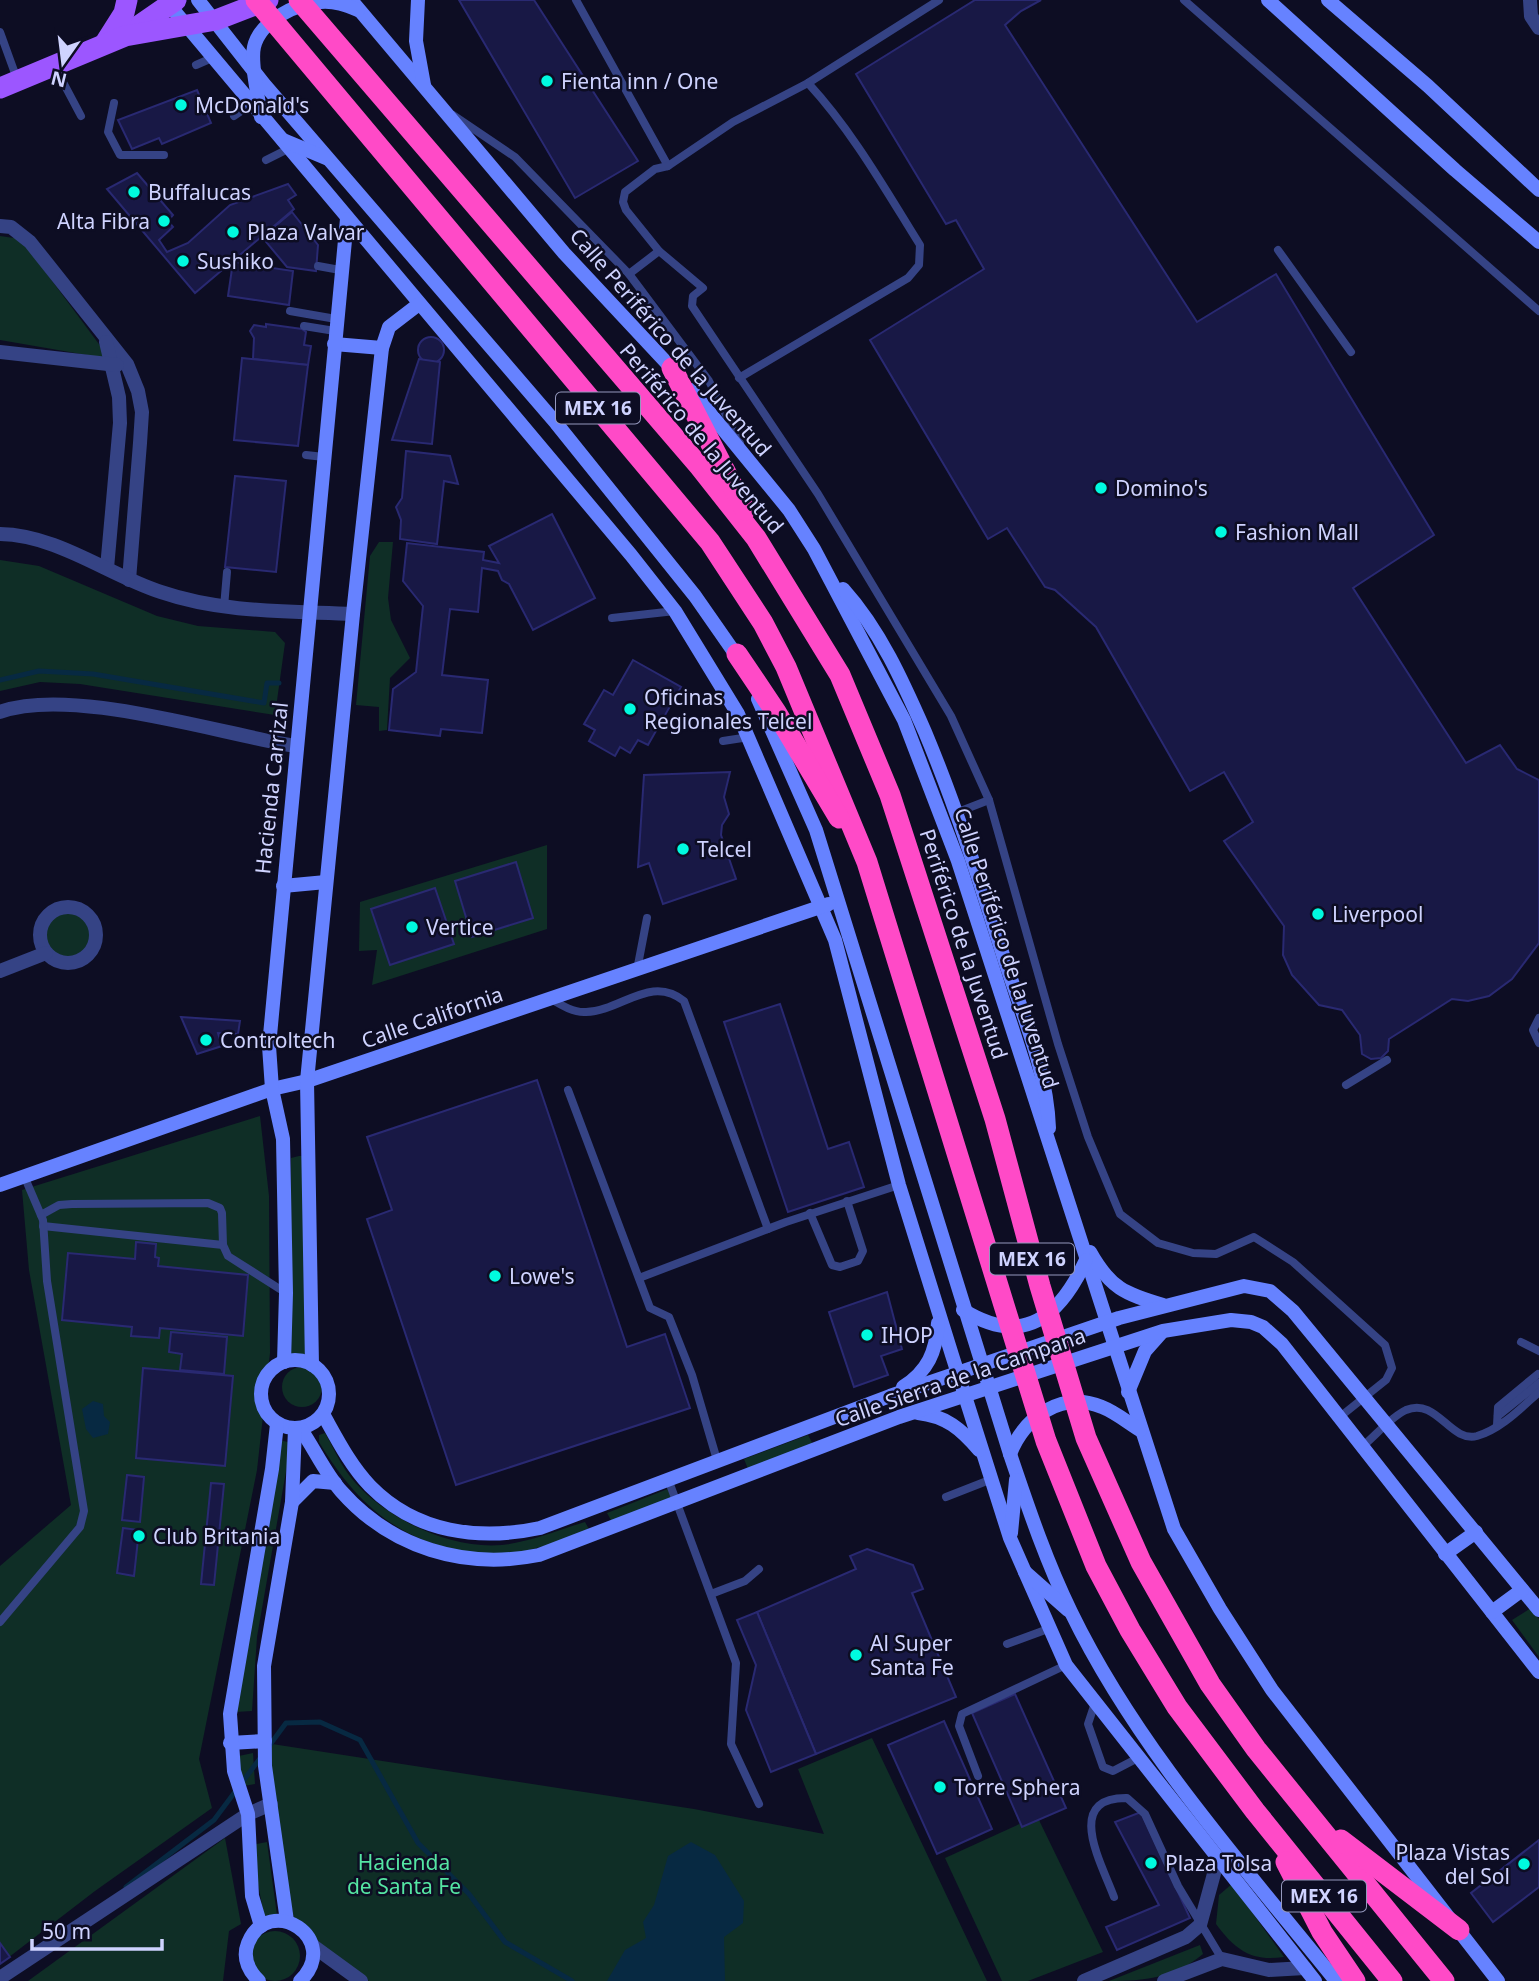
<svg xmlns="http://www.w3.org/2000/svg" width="1539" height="1981" font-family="'Noto Sans',sans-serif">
<rect width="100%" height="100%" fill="#0d0d23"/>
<g fill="#0f2e26">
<polygon points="0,236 21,239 110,359 0,340"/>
<polygon points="379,542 393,542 388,598 391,620 410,658 390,678 387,730 379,731 379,707 356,705 370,556"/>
<polygon points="0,560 39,566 157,616 198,626 275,632 285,643 275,715 80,684 40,682 0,691"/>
<polygon points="547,845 547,929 372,985 377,950 359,951 360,902"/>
<circle cx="67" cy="934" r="24"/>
<polygon points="260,1116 269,1196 270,1353 257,1470 199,1759 212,1808 95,1891 0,1964 0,1566 71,1505 29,1270 22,1190"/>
<polygon points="299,1156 304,1156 307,1358 290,1360 291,1158"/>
<circle cx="302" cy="1387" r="20"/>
<path d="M325,1433C332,1445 338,1459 346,1471C377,1515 448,1550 502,1545C530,1542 558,1530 585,1522L590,1531C562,1541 532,1551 502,1555C487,1556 473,1553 459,1550C393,1538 352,1497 319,1442V1435Z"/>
<polygon points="808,1435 814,1446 748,1469 744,1459"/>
<polygon points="280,1440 291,1443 257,1637 252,1711 235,1712"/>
<polygon points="670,1488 676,1497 612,1522 607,1513"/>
<polygon points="1531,1608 1539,1619 1539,1657 1512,1620"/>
<polygon points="872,1738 987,1981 369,1981 295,1924 259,1742 694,1809 824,1834 798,1769"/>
<polygon points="253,1753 255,1784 238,1787 234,1757"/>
<polygon points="1037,1816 1103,1952 1028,1981 1002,1981 945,1858"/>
<polygon points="225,1838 241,1924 229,1931 223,1981 28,1981"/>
<polygon points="267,1842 277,1915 264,1916 251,1845"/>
<path d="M1232,1884L1284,1957C1252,1962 1235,1950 1216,1924L1219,1895Z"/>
<circle cx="275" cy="1956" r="25"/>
<path d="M1200,1945L1203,1954C1174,1978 1145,1981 1109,1981Z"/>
</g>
<g fill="#072942">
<polygon points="93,1401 103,1404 104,1416 110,1422 108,1434 93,1438 86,1429 82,1409"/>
<polygon points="691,1842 715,1855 744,1901 743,1923 724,1937 725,1981 607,1981 625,1950 646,1938 643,1922 654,1905 668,1856"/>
</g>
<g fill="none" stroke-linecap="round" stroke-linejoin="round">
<g stroke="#072942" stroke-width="5">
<polyline points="0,680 39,671 93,674 264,703 267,683 279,683"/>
<polyline points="269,1746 286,1723 320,1722 360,1740 418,1843 469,1894 505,1942 572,1981"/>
<polyline points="126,1887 214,1820 261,1757"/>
</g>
</g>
<g fill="#181845" stroke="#292972" stroke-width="2">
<polygon points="459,0 534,0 638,161 575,198"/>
<polygon points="975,0 1041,0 1021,11 1005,25 1197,322 1276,274 1434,535 1353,588 1466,763 1500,745 1517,769 1539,780 1539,943 1512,979 1489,996 1468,1001 1452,999 1389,1039 1388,1051 1381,1058 1371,1059 1362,1054 1360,1035 1342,1010 1319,1005 1292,975 1283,955 1284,926 1224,841 1253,822 1224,772 1190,791 1096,627 1055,590 1045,587 1007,528 988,539 870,340 984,269 956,220 946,224 856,74"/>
<polygon points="197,90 211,123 162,144 159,138 132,149 118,120"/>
<polygon points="137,173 173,215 168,221 173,227 159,240 167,252 188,243 230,205 288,184 296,195 288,200 294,209 195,293 107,189"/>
<polygon points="292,212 318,245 316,271 287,267 262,237"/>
<polygon points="233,262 293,271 289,305 228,296"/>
<polygon points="266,324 302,329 306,332 304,345 311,346 308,365 253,359 254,338 250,331 254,325 266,327"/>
<circle cx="431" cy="350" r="13"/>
<polygon points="242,358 308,365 298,446 234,440"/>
<polygon points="419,359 440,362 432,444 392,440"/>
<polygon points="406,451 450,456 458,484 444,481 437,544 400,539 401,520 396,507 402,498"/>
<polygon points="235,476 286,481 276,572 225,567"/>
<polygon points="552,514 595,598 533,630 509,584 502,580 498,571 482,568 478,612 450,609 442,675 488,680 482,733 441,729 440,736 389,730 393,689 416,672 423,606 403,581 407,543 484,552 483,560 499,563 489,546"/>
<polygon points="633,660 681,687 648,745 638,740 630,753 620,747 615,756 589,741 595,730 584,724 604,690 613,695"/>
<polygon points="730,772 724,797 729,814 722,825 721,835 736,879 663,904 649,863 638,867 644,775"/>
<polygon points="516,862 533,918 472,937 455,881"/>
<polygon points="435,888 454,944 390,965 371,909"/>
<polygon points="780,1004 828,1149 849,1142 864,1187 788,1212 724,1022"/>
<polygon points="181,1017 240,1021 238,1034 218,1033 222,1046 197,1054"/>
<polygon points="537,1080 627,1347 665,1334 690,1408 456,1485 367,1219 392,1210 367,1137"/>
<polygon points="136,1242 156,1244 155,1257 159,1258 158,1266 248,1275 243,1336 160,1328 159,1338 131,1336 132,1327 62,1320 68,1253 135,1259"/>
<polygon points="887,1292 902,1349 881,1356 888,1375 854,1387 829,1312"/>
<polygon points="171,1332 227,1337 224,1374 180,1370 182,1354 169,1352"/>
<polygon points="143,1368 233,1376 225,1466 136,1458"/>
<polygon points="127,1475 144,1477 140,1522 122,1520"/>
<polygon points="211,1483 224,1484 214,1585 201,1584"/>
<polygon points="123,1528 139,1530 134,1576 117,1573"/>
<polygon points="867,1549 913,1565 923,1589 912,1593 956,1697 816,1754 757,1612 856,1569 850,1556"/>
<polygon points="757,1612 816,1754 771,1772 746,1710 756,1665 737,1620"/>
<polygon points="1015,1694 1066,1808 1022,1827 972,1713"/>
<polygon points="944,1721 992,1829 937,1854 888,1745"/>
<polygon points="1141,1812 1190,1918 1117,1950 1106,1927 1159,1905 1115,1822"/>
<polygon points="1539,1840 1539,1887 1493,1922 1471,1893"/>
<polygon points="0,1943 10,1957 0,1964"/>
</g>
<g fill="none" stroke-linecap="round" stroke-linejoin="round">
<g stroke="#354385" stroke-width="8">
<polyline points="576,0 668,166"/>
<polyline points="1184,0 1539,311"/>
<polyline points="0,32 17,79"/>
<polyline points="196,65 212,58"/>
<polyline points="55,67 81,116"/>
<polyline points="114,103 108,132 120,155 164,155"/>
<polyline points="453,115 515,157 629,274 709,381 740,443"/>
<polyline points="234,116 250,105"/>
<polyline points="266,160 288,149"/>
<polyline points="1278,250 1351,352"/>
<polyline points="659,251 626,210 623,202 625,192 655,169 668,166 733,122 808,83 939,0"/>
<polyline points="318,266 340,270"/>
<polyline points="629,274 659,251 703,288 693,296 692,306 818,494 951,716 989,800 1058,1044 1088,1137 1120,1214 1158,1243 1193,1253 1216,1254 1254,1237 1293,1262 1385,1345 1392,1368 1386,1380 1341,1416"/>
<polyline points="290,311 336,319"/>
<polyline points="304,326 335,331"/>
<path d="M739,378L908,278L919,265L920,245C885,189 853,132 808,83"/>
<polyline points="306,455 324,457"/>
<polyline points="224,607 227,572"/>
<polyline points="612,618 675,611"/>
<polyline points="723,741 749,737"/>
<polyline points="958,812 989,800"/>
<polyline points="637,970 647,918"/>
<path d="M551,999C561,1005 574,1013 586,1012C621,1011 651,974 684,1001L768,1229"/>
<polyline points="1539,1018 1533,1030 1539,1043"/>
<polyline points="1346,1085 1387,1060"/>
<polyline points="568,1090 650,1308 669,1317 692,1375 717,1460"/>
<polyline points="810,1213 832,1265 840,1267 858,1261 863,1251 847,1201"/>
<polyline points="41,1215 59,1205 72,1204 208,1203 220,1208 222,1213 223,1245 228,1256 286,1293"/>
<polyline points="43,1226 223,1245"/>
<polyline points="639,1278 786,1222 899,1185"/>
<polyline points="1521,1342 1539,1351"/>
<polyline points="1498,1416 1539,1383"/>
<polyline points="1497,1425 1498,1407 1538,1374"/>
<path d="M1364,1445C1377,1434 1391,1417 1406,1410C1437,1397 1450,1443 1477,1436C1501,1429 1521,1408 1539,1392"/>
<polyline points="668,1479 736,1663 731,1744 759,1804"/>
<polyline points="946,1497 992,1479"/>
<polyline points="711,1594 745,1581 759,1569"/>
<polyline points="0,1622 80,1527 84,1511 47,1281 43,1220 25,1178"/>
<polyline points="1007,1644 1048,1629"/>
<polyline points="1095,1703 1088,1724 1103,1767 1113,1771 1138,1758"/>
<polyline points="978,1776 959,1726 962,1714 1066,1665"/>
<path d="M1114,1897C1102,1864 1063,1797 1127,1798L1145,1814L1178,1886L1222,1959"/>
</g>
<g stroke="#354385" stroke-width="14">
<polyline points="1530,0 1531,16 1539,28"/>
<polyline points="0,226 11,227 30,242 127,364 138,391 142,412 140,443 129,580"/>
<polyline points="106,342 119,397 120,423 107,568"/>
<polyline points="0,352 117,365"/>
<path d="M0,534C58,535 108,575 161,592C222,613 288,611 353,614"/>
<path d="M0,712C71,686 219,734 296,746"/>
<circle cx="68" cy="935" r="28"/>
<polyline points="0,971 46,953"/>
<polyline points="313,1946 361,1981"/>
<polyline points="0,1978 248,1814 271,1804"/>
<polyline points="1084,1981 1186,1937 1200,1925 1218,1859"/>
<polyline points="1164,1981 1222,1959 1269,1970 1305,1968"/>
</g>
<g stroke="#6682ff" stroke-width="14">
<polyline points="165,0 631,555 675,611 738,714 835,940 899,1185 952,1355 1010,1538 1066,1665 1315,1981"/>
<polyline points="198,0 264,84 556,423 695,596 741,662"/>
<polyline points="351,0 564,253 678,375"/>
<polyline points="418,0 416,41 424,85"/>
<polyline points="1268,0 1455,170 1539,242"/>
<polyline points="1328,0 1428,86 1539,190"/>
<path d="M261,117C259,99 250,64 254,47C260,21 296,3 321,2C335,1 346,5 358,10"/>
<polyline points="283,140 326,158"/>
<polyline points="334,344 382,348"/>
<polyline points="691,390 789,510 814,549 904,720 958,861 1174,1529 1220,1609 1272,1690 1498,1981"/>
<path d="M843,589C880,630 903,682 925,732C956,806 980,882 1004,958C1022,1014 1047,1069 1049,1128"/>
<path d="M758,699L816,830L1010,1454C1028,1507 1046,1561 1071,1612C1137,1748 1242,1864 1336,1981"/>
<polyline points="283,886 326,882"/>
<polyline points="0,1185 272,1089 307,1081 829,904"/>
<path d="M1090,1252C1110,1288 1125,1294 1163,1305"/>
<path d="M963,1310C1024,1348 1060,1316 1086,1260"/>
<circle cx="295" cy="1394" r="34"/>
<polyline points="284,1362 286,1293 283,1139 272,1089 269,1046 347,219"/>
<polyline points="312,1365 307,1081 353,614 382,348 389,327 419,304"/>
<path d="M903,1387C928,1371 936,1352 938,1323"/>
<polyline points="1128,1392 1145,1351 1161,1333"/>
<path d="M918,1413C946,1416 961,1429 979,1450"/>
<path d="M323,1414C337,1439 350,1465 370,1486C416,1533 479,1541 540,1528L890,1396L1119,1318L1244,1286L1270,1291L1293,1311L1539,1610"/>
<path d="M300,1428C314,1448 325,1473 341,1491C391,1548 465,1570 539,1555L899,1417L1163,1331L1231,1320L1251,1322L1263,1327L1282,1344L1539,1672"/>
<path d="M1010,1454C1024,1418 1061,1390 1102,1407C1115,1412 1127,1422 1140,1430"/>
<polyline points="292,1502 313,1481 335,1483"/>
<polyline points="1011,1533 1016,1480"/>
<polyline points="1445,1554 1476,1532"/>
<polyline points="1025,1572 1068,1610"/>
<polyline points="1492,1612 1522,1590"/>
<polyline points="230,1743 265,1741"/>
<polyline points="287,1921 265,1766 264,1666 292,1502 295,1429"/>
<polyline points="261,1926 252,1896 248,1814 234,1771 230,1714 272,1469 277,1424"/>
<path d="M259,1981C249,1971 242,1958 248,1943C269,1892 343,1939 300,1981"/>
</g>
<g stroke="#9c56ff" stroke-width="21">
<polyline points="127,34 176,0"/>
<polyline points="105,43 124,13 127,0"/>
<polyline points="0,88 125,36 216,20 268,0"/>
</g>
<g stroke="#ff4ac7" stroke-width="21">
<polyline points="256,0 710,542 763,623 786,667 867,862 1046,1441 1096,1566 1130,1630 1177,1707 1255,1811 1392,1981"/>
<polyline points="299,0 700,467 756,538 840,675 890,795 995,1119 1040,1286 1086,1438 1141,1562 1210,1684 1256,1749 1444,1981"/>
<polyline points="672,368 745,510"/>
<polyline points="737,654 776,712 839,818"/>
<polyline points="1341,1840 1459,1930"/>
<polyline points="1286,1862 1322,1932 1355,1981"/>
</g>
</g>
<g fill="#00fadf" stroke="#0d0d23" stroke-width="2.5">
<circle cx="547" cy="81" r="7"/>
<circle cx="181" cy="105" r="7"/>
<circle cx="134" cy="192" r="7"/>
<circle cx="164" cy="221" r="7"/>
<circle cx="233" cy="232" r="7"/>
<circle cx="183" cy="261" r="7"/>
<circle cx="1101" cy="488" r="7"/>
<circle cx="1221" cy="532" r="7"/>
<circle cx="630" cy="709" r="7"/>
<circle cx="683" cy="849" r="7"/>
<circle cx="1318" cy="914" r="7"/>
<circle cx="412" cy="927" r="7"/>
<circle cx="206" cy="1040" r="7"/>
<circle cx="495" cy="1276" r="7"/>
<circle cx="867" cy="1335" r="7"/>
<circle cx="139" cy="1536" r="7"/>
<circle cx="856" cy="1655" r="7"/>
<circle cx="940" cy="1787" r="7"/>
<circle cx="1151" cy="1863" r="7"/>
<circle cx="1524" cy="1864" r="7"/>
</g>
<g text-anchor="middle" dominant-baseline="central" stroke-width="5" stroke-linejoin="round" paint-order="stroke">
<g fill="#0d0d23" stroke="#9598bd" stroke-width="2">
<rect x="556" y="392.5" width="84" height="31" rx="5"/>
<rect x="990" y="1243.5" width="84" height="31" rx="5"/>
<rect x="1282" y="1880.5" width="84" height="31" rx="5"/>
</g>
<g font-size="19" font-weight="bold" fill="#cfd3ff">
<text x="598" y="408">MEX 16</text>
<text x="1032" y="1259">MEX 16</text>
<text x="1324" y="1896">MEX 16</text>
</g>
<g font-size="21" fill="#cfd3ff" stroke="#0d0d23" text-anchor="start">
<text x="561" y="81">Fienta inn / One</text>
<text x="195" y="105">McDonald's</text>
<text x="148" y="192">Buffalucas</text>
<text x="150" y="221" text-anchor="end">Alta Fibra</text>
<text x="247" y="232">Plaza Valvar</text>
<text x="197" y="261">Sushiko</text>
<text x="1115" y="488">Domino's</text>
<text x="1235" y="532">Fashion Mall</text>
<text x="644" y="697">Oficinas<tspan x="644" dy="24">Regionales Telcel</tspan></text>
<text x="697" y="849">Telcel</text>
<text x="1332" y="914">Liverpool</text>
<text x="426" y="927">Vertice</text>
<text x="220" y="1040">Controltech</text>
<text x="509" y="1276">Lowe's</text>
<text x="881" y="1335">IHOP</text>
<text x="153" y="1536">Club Britania</text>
<text x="870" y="1643">Al Super<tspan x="870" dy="24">Santa Fe</tspan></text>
<text x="954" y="1787">Torre Sphera</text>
<text x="1510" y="1852" text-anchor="end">Plaza Vistas<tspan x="1510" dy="24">del Sol</tspan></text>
<text x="1165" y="1863">Plaza Tolsa</text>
</g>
<g font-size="21" fill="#cfd3ff" stroke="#0d0d23">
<text transform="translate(671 342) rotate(49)">Calle Periférico de la Juventud</text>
<text transform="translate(702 438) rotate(50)">Periférico de la Juventud</text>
<text transform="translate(271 788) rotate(-84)">Hacienda Carrizal</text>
<text transform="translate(964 944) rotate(72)">Periférico de la Juventud</text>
<text transform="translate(1007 948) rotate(72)">Calle Periférico de la Juventud</text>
<text transform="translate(432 1017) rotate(-19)">Calle California</text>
<text transform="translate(960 1377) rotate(-19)">Calle Sierra de la Campana</text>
</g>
<g font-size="21" fill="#55e5a3" stroke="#0d0d23">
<text x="404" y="1862">Hacienda<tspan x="404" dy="24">de Santa Fe</tspan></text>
</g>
</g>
<g transform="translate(63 63) rotate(194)" stroke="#0d0d23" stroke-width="5" paint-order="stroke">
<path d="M0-5L12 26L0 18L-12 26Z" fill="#cfd3ff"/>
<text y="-10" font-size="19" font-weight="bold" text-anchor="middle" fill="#cfd3ff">N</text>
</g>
<path d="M32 1939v10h130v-10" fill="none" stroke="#cfd3ff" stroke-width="3.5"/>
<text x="42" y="1939" font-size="21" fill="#cfd3ff" stroke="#0d0d23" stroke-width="5" paint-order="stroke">50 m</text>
</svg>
